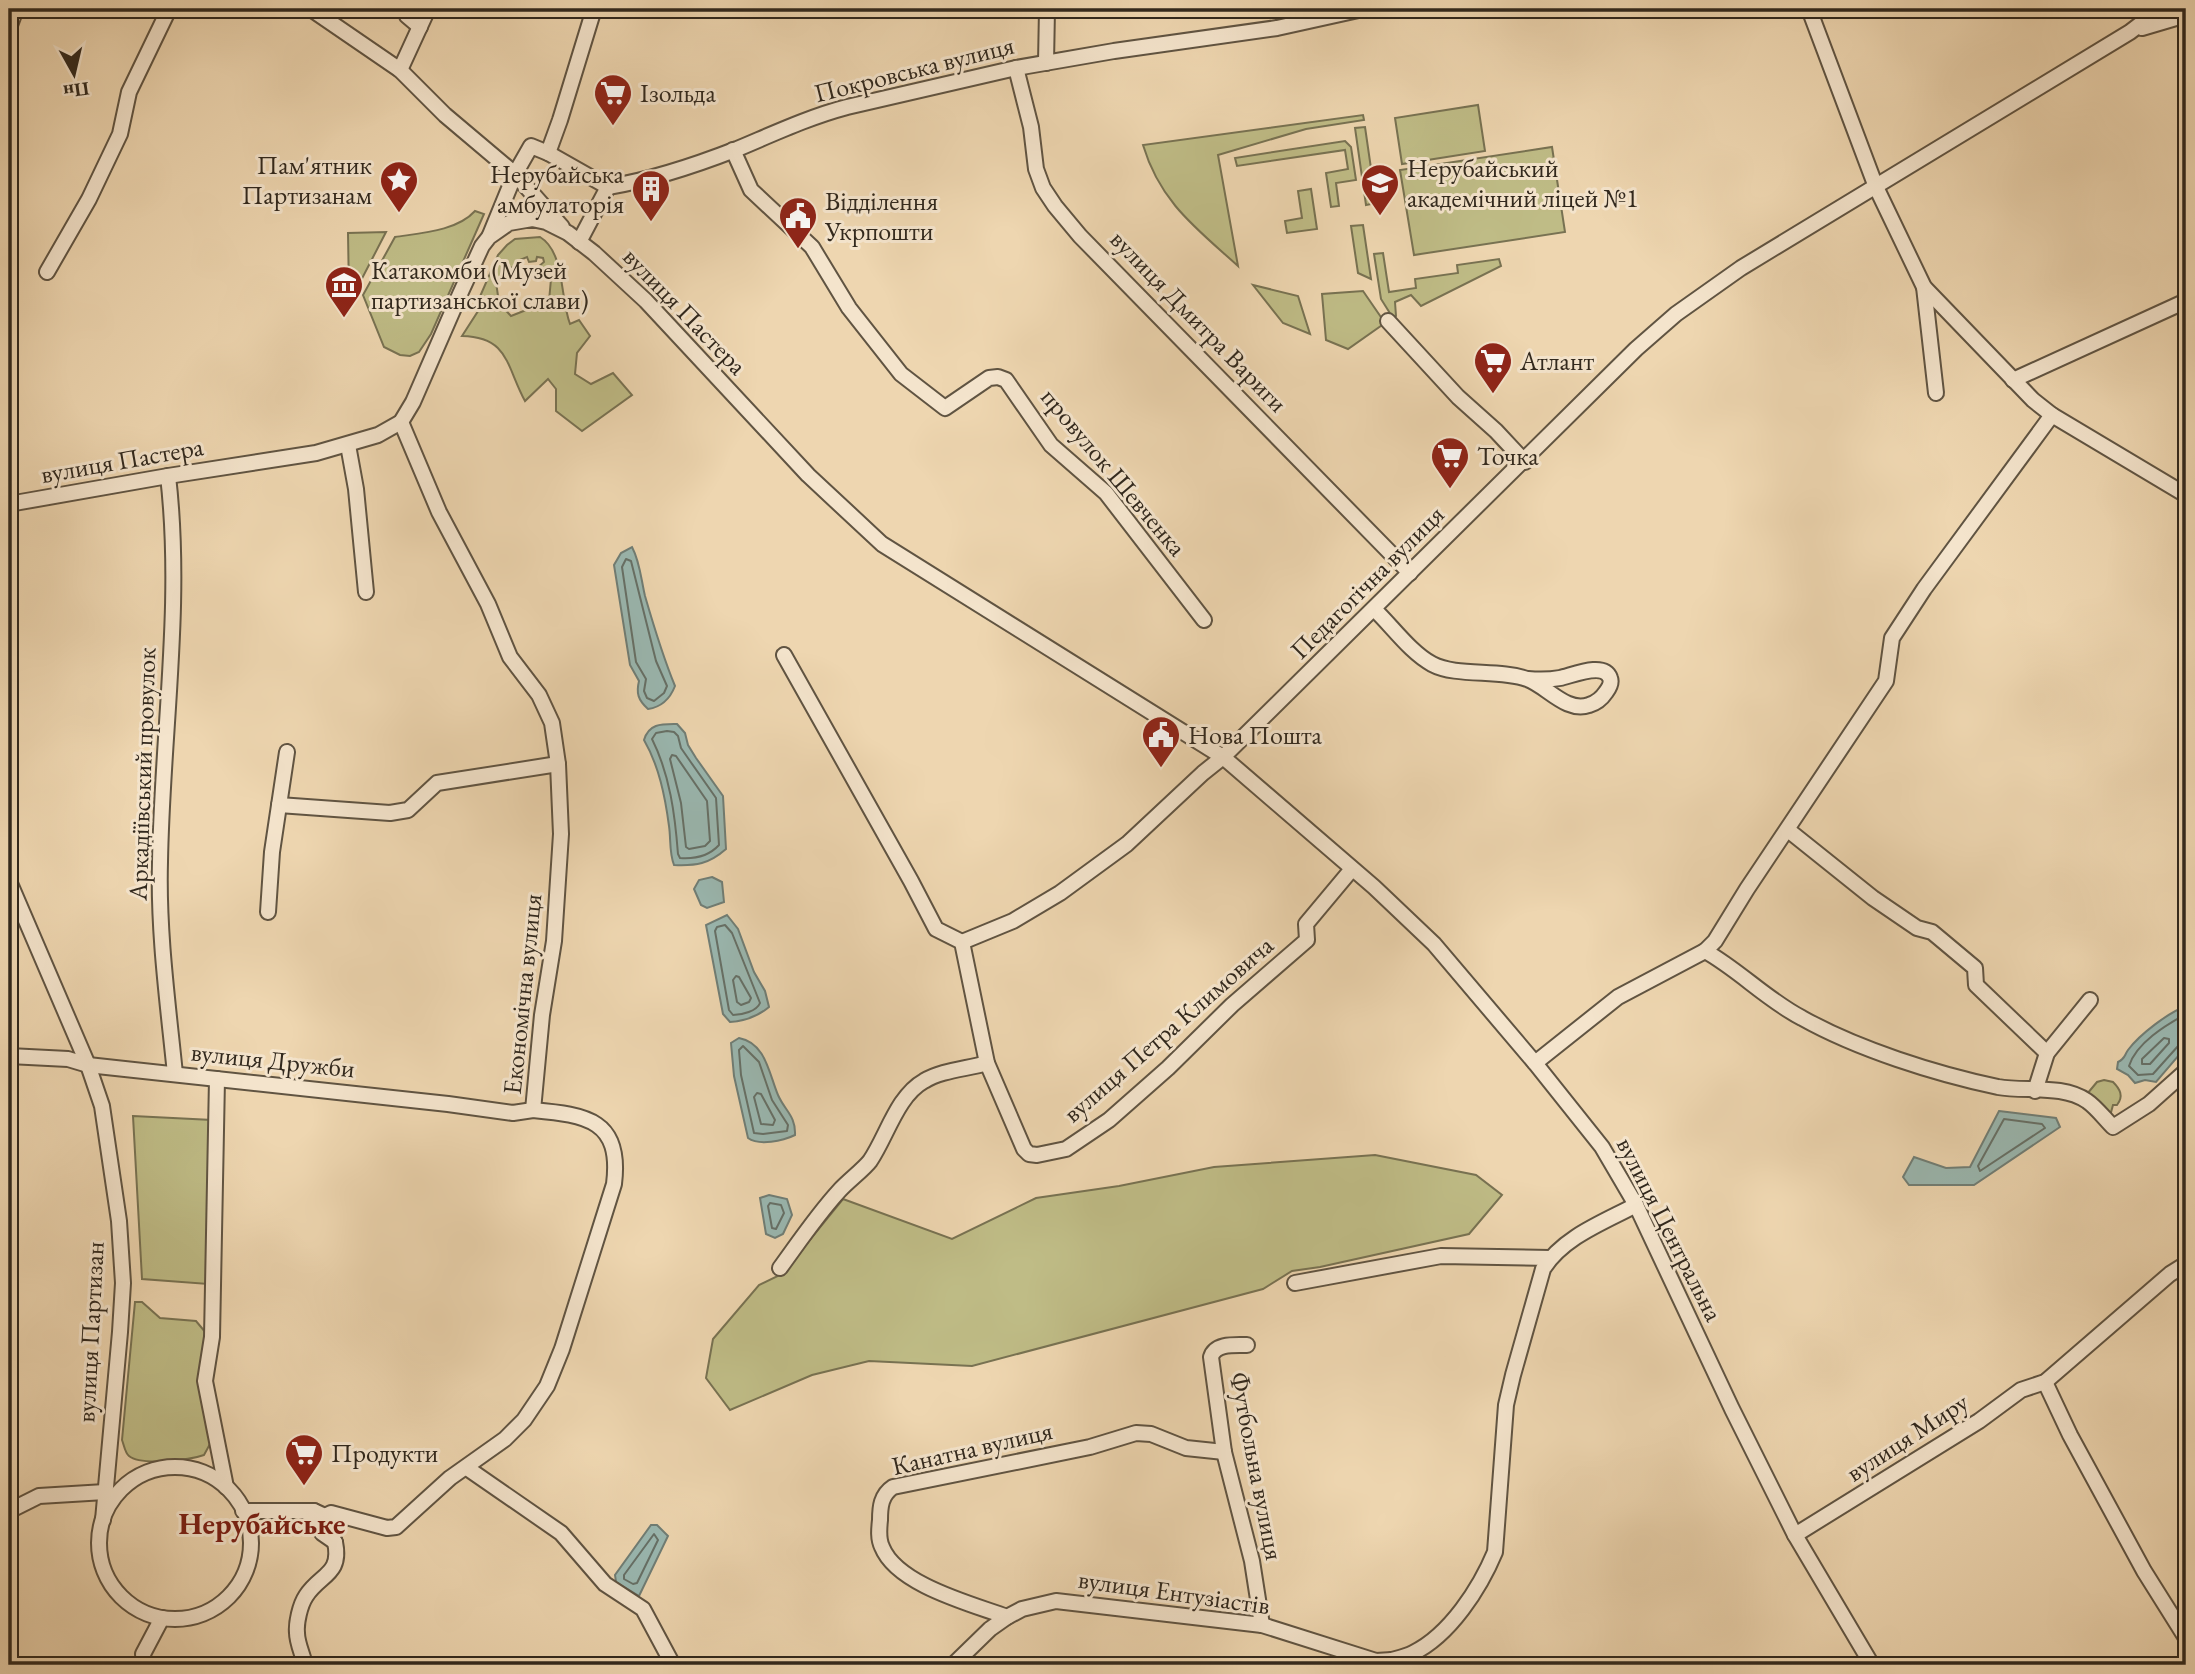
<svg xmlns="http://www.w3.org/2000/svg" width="2195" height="1674" font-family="'EB Garamond',serif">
<rect width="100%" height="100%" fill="#eed6b0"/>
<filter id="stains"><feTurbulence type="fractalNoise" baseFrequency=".00286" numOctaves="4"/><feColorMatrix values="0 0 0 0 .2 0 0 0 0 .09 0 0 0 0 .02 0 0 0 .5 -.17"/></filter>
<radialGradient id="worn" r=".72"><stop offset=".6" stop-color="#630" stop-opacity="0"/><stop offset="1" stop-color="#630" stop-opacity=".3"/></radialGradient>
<g fill="#bfbc86" stroke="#787252" stroke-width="2" fill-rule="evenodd">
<polygon points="1478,105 1485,151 1402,164 1395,118"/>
<path d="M1363,115L1364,120L1306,129L1218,155L1238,266C1196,228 1160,202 1143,145Z"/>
<polygon points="1365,127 1376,203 1366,205 1355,128"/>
<polygon points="1345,141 1351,147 1356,180 1336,183 1339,206 1331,207 1326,173 1348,169 1345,150 1237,166 1235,158"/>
<polygon points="1552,147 1565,232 1414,255 1400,170"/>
<polygon points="1311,189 1317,229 1287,233 1285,221 1302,218 1298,191"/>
<path d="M475,211L484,214L431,334L419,352L410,356L400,355L384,347L363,295L395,237C421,233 457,231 475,211Z"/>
<polygon points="1363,225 1371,279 1358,273 1351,226"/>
<polygon points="386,232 354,294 349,294 348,233"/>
<path d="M540,237C565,252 560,298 570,324L579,320L590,336L577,353L575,374L591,384L613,373L632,395L582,431L556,411V389L548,379L525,401C506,366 509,337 462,336L480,308L478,301L498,255L507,245L515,239ZM527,257L529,262L536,261L537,257L543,258L544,262L538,267L540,272H548L551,279L549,301L511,316L499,303L496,282L501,279L502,267L507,264L509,268L515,267V262Z"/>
<polygon points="1383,253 1389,292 1416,288 1415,279 1458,273 1457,265 1499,259 1501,266 1421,306 1411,295 1395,302 1396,316 1393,318 1381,299 1374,254"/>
<polygon points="1253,285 1298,296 1310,334 1283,323"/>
<polygon points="1363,291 1385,323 1348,349 1326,340 1322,294"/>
<path d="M2104,1080L2113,1082C2120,1089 2124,1096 2117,1105H2113L2110,1116L2087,1094L2097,1082Z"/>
<polygon points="133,1116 212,1120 208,1284 142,1279"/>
<polygon points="1375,1155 1476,1175 1502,1195 1469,1234 1320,1267 1292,1271 1263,1289 972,1366 869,1361 812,1375 730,1410 706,1378 713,1339 759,1285 782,1274 843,1199 952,1239 1036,1198 1119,1186 1214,1167"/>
<path d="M135,1302H142L160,1318L196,1321L206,1333L210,1444L204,1455C190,1460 141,1466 129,1456C125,1453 124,1445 122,1440Z"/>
</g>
<g fill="#9ab8b1" stroke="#707e76" stroke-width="2">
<path d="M632,547C640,562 641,579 645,596C654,627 663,657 675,686C670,699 662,707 648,709C638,700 636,693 639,681L630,665L614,565L621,553Z"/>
<path d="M677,724L685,733L688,745L696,758L723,796L726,849C709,864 696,866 674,865C669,852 671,839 669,826C665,796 659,766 644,740C649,723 662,724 677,724Z"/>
<polygon points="712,877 722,882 724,902 707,908 701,905 694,889 699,880"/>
<path d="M727,915L738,929L754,972L765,991L769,1007C757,1017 745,1021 730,1022L723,1014L706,925Z"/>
<path d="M2186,1006V1047L2156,1082L2145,1080L2135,1083L2128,1075L2117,1069L2118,1062C2125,1059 2124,1056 2128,1050C2140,1034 2168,1013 2186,1006Z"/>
<path d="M739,1038C766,1043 769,1074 778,1095C785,1111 796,1116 795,1135C783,1141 759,1146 748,1138L734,1076L731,1043Z"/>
<polygon points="1999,1111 2056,1118 2060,1127 1974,1185 1909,1185 1903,1177 1914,1157 1946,1168 1970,1167"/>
<polygon points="769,1195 787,1199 792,1215 783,1234 775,1238 766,1234 760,1198"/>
<polygon points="651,1525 657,1525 668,1536 639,1596 616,1582 615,1575"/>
</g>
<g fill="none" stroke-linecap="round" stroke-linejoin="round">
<g stroke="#667067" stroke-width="2">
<polygon points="626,559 631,561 656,661 667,686 664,693 654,701 647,698 644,691 646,679 636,662 622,567"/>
<path d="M667,731L674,732L678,736L681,748L690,761L716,798L719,845C709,856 694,859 680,858L678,854C675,815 670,775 652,739L656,733Z"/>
<polygon points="672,755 676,756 707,801 710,841 705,846 689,849 686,847 681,803 670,759"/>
<path d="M725,925L732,933L760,1003C757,1011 742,1015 733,1015L729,1010L715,931L717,927Z"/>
<polygon points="736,976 739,977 751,998 749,1002 741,1005 737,1002 733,980"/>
<path d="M2186,1014C2166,1025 2136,1043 2129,1066L2138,1075L2153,1074L2179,1045L2186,1043"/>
<polygon points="2164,1038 2169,1039 2169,1043 2150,1064 2142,1064 2142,1059"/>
<polygon points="743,1046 759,1062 772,1100 788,1125 787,1131 763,1134 754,1133 741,1075 739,1050"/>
<polygon points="757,1093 761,1094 775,1120 773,1125 761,1124 754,1097"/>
<polygon points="2004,1119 2042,1124 2045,1128 1980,1171 1978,1166"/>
<polygon points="770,1203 781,1205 784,1213 776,1229 772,1228 768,1206"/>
<polygon points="654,1534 658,1540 637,1583 633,1584 624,1579 624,1575"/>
</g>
<defs>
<g id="minor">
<polyline points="311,9 400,70 445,115 515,174 562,227"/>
<polyline points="405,9 407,16 420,27"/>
<polyline points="1809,9 1876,187 1924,287 2033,400 2052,415 2186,495"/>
<polyline points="9,28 16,9"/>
<polyline points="2142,28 2186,15"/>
<polyline points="1046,63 1047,9"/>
<polyline points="1016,68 1031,127 1036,169 1043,188 1055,206 1080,236 1410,573"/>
<polyline points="400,70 428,9"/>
<polyline points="733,150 751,190 812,247 849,308 901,374 945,408 989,378 998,377 1006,380 1051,445 1106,493 1204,620"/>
<polyline points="548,153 608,187 579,242"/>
<path d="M608,187C651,180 696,165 737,149C773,134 809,117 847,107L1016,68L1114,51L1277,28L1363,9"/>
<polyline points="490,235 515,174 531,146 548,153 560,120 594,9"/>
<polyline points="47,272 89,199 120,134 129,92 169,9"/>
<polyline points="1924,287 1936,393"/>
<polyline points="1388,321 1458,397 1496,431 1525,462"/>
<polyline points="2013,380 2186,301"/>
<polyline points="348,445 356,489 366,592"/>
<path d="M168,476C183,604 162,734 160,862C158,933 168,1004 175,1074"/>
<polyline points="9,504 168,476 316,453 378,435 401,422 413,402 460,294 482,246 489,237 509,223 532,219 546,222 568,233 594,253 646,301 808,475 882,544 1223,757 1374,887 1434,944 1535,1063 1602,1147 1636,1205 1732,1409 1795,1535 1872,1665"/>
<path d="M1374,609C1392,626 1410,652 1432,664C1456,677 1499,669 1527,679C1547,686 1566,713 1589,705C1596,703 1602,698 1606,692C1609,688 1612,683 1610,678C1604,661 1571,676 1560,678C1549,680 1539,680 1528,679"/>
<polyline points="784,655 911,881 936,929 962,942 987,1063 1024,1149 1029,1154 1037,1155 1066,1149 1109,1120 1168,1068 1232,1005 1307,940 1306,924 1352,869"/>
<polyline points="279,805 390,813 408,810 437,783 558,764"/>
<polyline points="1788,830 1873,898 1917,928 1932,932 1975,968 1976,985 2047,1053"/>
<polyline points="9,881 88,1065 102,1106 119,1221 123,1283 120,1332 103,1520"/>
<polyline points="268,912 272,852 287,752"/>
<polyline points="962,942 1013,921 1060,893 1127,844 1203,773 1223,757 1636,349 1676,314 1741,268 2130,32 2160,9"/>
<polyline points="1705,951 1715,941 1747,889 1886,681 1892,638 1924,589 2052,415"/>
<polyline points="9,1056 68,1059 88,1065 448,1104 513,1113 533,1110"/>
<path d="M1535,1063L1618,997L1705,951C1739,970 1767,1000 1802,1018C1857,1049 1936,1074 1998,1087C2025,1092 2063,1084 2087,1101C2096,1107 2105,1119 2113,1127L2149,1104L2186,1071"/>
<polyline points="217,1079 212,1337 205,1381 226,1487"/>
<polyline points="2035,1091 2047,1053 2090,1000"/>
<path d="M780,1268C799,1242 817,1215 839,1191C847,1182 864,1169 870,1161C887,1136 897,1096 924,1081C942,1070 967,1069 987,1063"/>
<polyline points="1295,1283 1441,1256 1550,1258"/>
<path d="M1247,1345C1235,1345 1215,1343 1211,1357L1224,1452L1252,1561L1262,1625"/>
<polyline points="2045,1382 2070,1435 2144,1571 2186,1638"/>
<circle cx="175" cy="1543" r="76"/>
<polyline points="467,1468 561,1533 605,1584 643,1609 673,1665"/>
<polyline points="9,1511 39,1496 105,1492"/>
<path d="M243,1511H314L325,1516L331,1513L387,1528L396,1527L450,1478L505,1439L524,1420L547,1386L562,1349L614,1184C622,1120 587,1115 533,1110L542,1015L554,941L561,834L558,764L552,723L539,695L510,657L488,604L439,512L401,422"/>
<polyline points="314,1511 322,1533 335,1542"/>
<polyline points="1795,1535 1979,1421 2021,1390 2045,1382 2170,1274 2186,1264"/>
<path d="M1007,1617C972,1604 897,1585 882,1547C878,1539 879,1529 880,1520C880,1507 881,1495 893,1487L1090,1447L1136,1433L1151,1434L1186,1448L1224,1452"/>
<path d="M1392,1660C1399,1658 1407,1656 1413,1653C1450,1635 1480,1588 1495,1552L1506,1405L1513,1375L1543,1269C1563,1237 1604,1222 1636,1205"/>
<polyline points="144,1665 143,1654 162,1618"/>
<path d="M305,1665C303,1655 297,1643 297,1633C296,1623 300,1605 306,1596C320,1574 342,1575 335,1542"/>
<polyline points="953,1665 990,1629 1007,1617 1022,1609 1056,1601 1262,1625 1376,1661 1392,1660 1398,1662"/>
</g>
</defs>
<use href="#minor" stroke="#605442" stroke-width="18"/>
<use href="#minor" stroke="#f4e4cc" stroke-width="14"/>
</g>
<defs>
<symbol id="supermarket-pin" viewBox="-11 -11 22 30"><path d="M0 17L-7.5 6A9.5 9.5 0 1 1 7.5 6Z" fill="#8f2418" stroke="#f4e4cc"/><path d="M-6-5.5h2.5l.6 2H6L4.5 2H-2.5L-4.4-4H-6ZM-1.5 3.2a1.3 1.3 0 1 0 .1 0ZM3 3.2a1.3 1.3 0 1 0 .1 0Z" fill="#fff"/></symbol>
<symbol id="sight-pin" viewBox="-11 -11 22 30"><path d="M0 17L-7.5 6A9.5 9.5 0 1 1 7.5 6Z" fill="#8f2418" stroke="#f4e4cc"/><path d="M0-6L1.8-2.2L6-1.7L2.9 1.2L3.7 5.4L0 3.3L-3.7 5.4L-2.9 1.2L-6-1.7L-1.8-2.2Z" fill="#fff"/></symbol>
<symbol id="school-pin" viewBox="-11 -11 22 30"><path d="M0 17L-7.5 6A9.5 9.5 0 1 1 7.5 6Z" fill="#8f2418" stroke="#f4e4cc"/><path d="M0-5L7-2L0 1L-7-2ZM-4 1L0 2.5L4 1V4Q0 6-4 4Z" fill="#fff"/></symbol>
<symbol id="building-pin" viewBox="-11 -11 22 30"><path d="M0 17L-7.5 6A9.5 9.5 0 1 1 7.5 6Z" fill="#8f2418" stroke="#f4e4cc"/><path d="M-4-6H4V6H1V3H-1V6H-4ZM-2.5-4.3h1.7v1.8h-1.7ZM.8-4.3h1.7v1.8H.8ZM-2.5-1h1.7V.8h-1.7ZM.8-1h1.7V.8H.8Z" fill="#fff"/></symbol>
<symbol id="civic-pin" viewBox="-11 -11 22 30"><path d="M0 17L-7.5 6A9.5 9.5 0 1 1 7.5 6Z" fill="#8f2418" stroke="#f4e4cc"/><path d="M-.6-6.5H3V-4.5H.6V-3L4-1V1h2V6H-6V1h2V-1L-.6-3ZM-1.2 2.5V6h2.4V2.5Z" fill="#fff"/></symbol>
<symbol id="museum-pin" viewBox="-11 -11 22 30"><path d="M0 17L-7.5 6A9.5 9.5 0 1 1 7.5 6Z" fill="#8f2418" stroke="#f4e4cc"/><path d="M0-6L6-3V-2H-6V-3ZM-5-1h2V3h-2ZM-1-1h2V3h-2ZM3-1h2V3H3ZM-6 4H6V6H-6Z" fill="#fff"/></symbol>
</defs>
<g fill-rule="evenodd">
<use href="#supermarket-pin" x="591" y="71" width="44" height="60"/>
<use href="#sight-pin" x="377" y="158" width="44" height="60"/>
<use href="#school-pin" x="1358" y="161" width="44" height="60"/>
<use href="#building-pin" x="629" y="167" width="44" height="60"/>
<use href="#civic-pin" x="776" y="194" width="44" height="60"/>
<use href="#museum-pin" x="322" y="263" width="44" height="60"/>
<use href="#supermarket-pin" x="1471" y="339" width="44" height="60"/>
<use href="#supermarket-pin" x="1428" y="434" width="44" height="60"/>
<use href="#civic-pin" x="1139" y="713" width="44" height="60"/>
<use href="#supermarket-pin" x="282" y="1431" width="44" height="60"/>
</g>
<g text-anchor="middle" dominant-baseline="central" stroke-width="6" stroke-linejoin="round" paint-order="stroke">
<g font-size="26" fill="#31281d" stroke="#f4e4cc">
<text transform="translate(914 69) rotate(-14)">Покровська вулиця</text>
<text transform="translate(685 311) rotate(46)">вулиця Пастера</text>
<text transform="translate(1199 321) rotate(46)">вулиця Дмитра Вариги</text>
<text transform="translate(122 460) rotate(-10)">вулиця Пастера</text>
<text transform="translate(1114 472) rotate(50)">провулок Шевченка</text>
<text transform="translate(1367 582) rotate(-45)">Педагогічна вулиця</text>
<text transform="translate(142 774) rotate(-88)">Аркадіївський провулок</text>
<text transform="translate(522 994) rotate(-84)">Економічна вулиця</text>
<text transform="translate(1168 1029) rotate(-41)">вулиця Петра Климовича</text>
<text transform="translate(273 1060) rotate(6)">вулиця Дружби</text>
<text transform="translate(1670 1229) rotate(63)">вулиця Центральна</text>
<text transform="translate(90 1332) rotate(-87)">вулиця Партизан</text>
<text transform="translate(1907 1437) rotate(-33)">вулиця Миру</text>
<text transform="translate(972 1448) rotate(-13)">Канатна вулиця</text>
<text transform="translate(1257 1466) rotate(79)">Футбольна вулиця</text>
<text transform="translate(1174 1592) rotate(8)">вулиця Ентузіастів</text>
</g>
<g font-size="26" fill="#31281d" stroke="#f4e4cc" text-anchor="start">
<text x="640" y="93">Ізольда</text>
<text x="372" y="165" text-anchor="end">Пам'ятник<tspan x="372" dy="30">Партизанам</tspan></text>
<text x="1407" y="168">Нерубайський<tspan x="1407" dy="30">академічний ліцей №1</tspan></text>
<text x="624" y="174" text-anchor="end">Нерубайська<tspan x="624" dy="30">амбулаторія</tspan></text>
<text x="825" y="201">Відділення<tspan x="825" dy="30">Укрпошти</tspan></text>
<text x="371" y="270">Катакомби (Музей<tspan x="371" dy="30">партизанської слави)</tspan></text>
<text x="1520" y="361">Атлант</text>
<text x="1477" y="456">Точка</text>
<text x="1188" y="735">Нова Пошта</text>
<text x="331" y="1453">Продукти</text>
</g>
<g font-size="30" font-weight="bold" fill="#7a1f14" stroke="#f4e4cc">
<text x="262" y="1523">Нерубайське</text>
</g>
</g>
<rect width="2195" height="1674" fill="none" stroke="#eed6b0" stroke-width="35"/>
<rect x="10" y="10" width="2174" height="1653" fill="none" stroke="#31281d" stroke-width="3.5"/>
<rect x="18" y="18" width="2160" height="1639" fill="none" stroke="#31281d" stroke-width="2"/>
<g transform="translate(74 74) rotate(172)" stroke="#f4e4cc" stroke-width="5" paint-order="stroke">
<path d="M0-5L12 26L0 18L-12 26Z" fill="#31281d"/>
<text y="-10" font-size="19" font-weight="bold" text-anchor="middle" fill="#31281d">Пн</text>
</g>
<rect width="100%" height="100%" filter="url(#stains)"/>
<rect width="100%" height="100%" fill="url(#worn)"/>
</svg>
